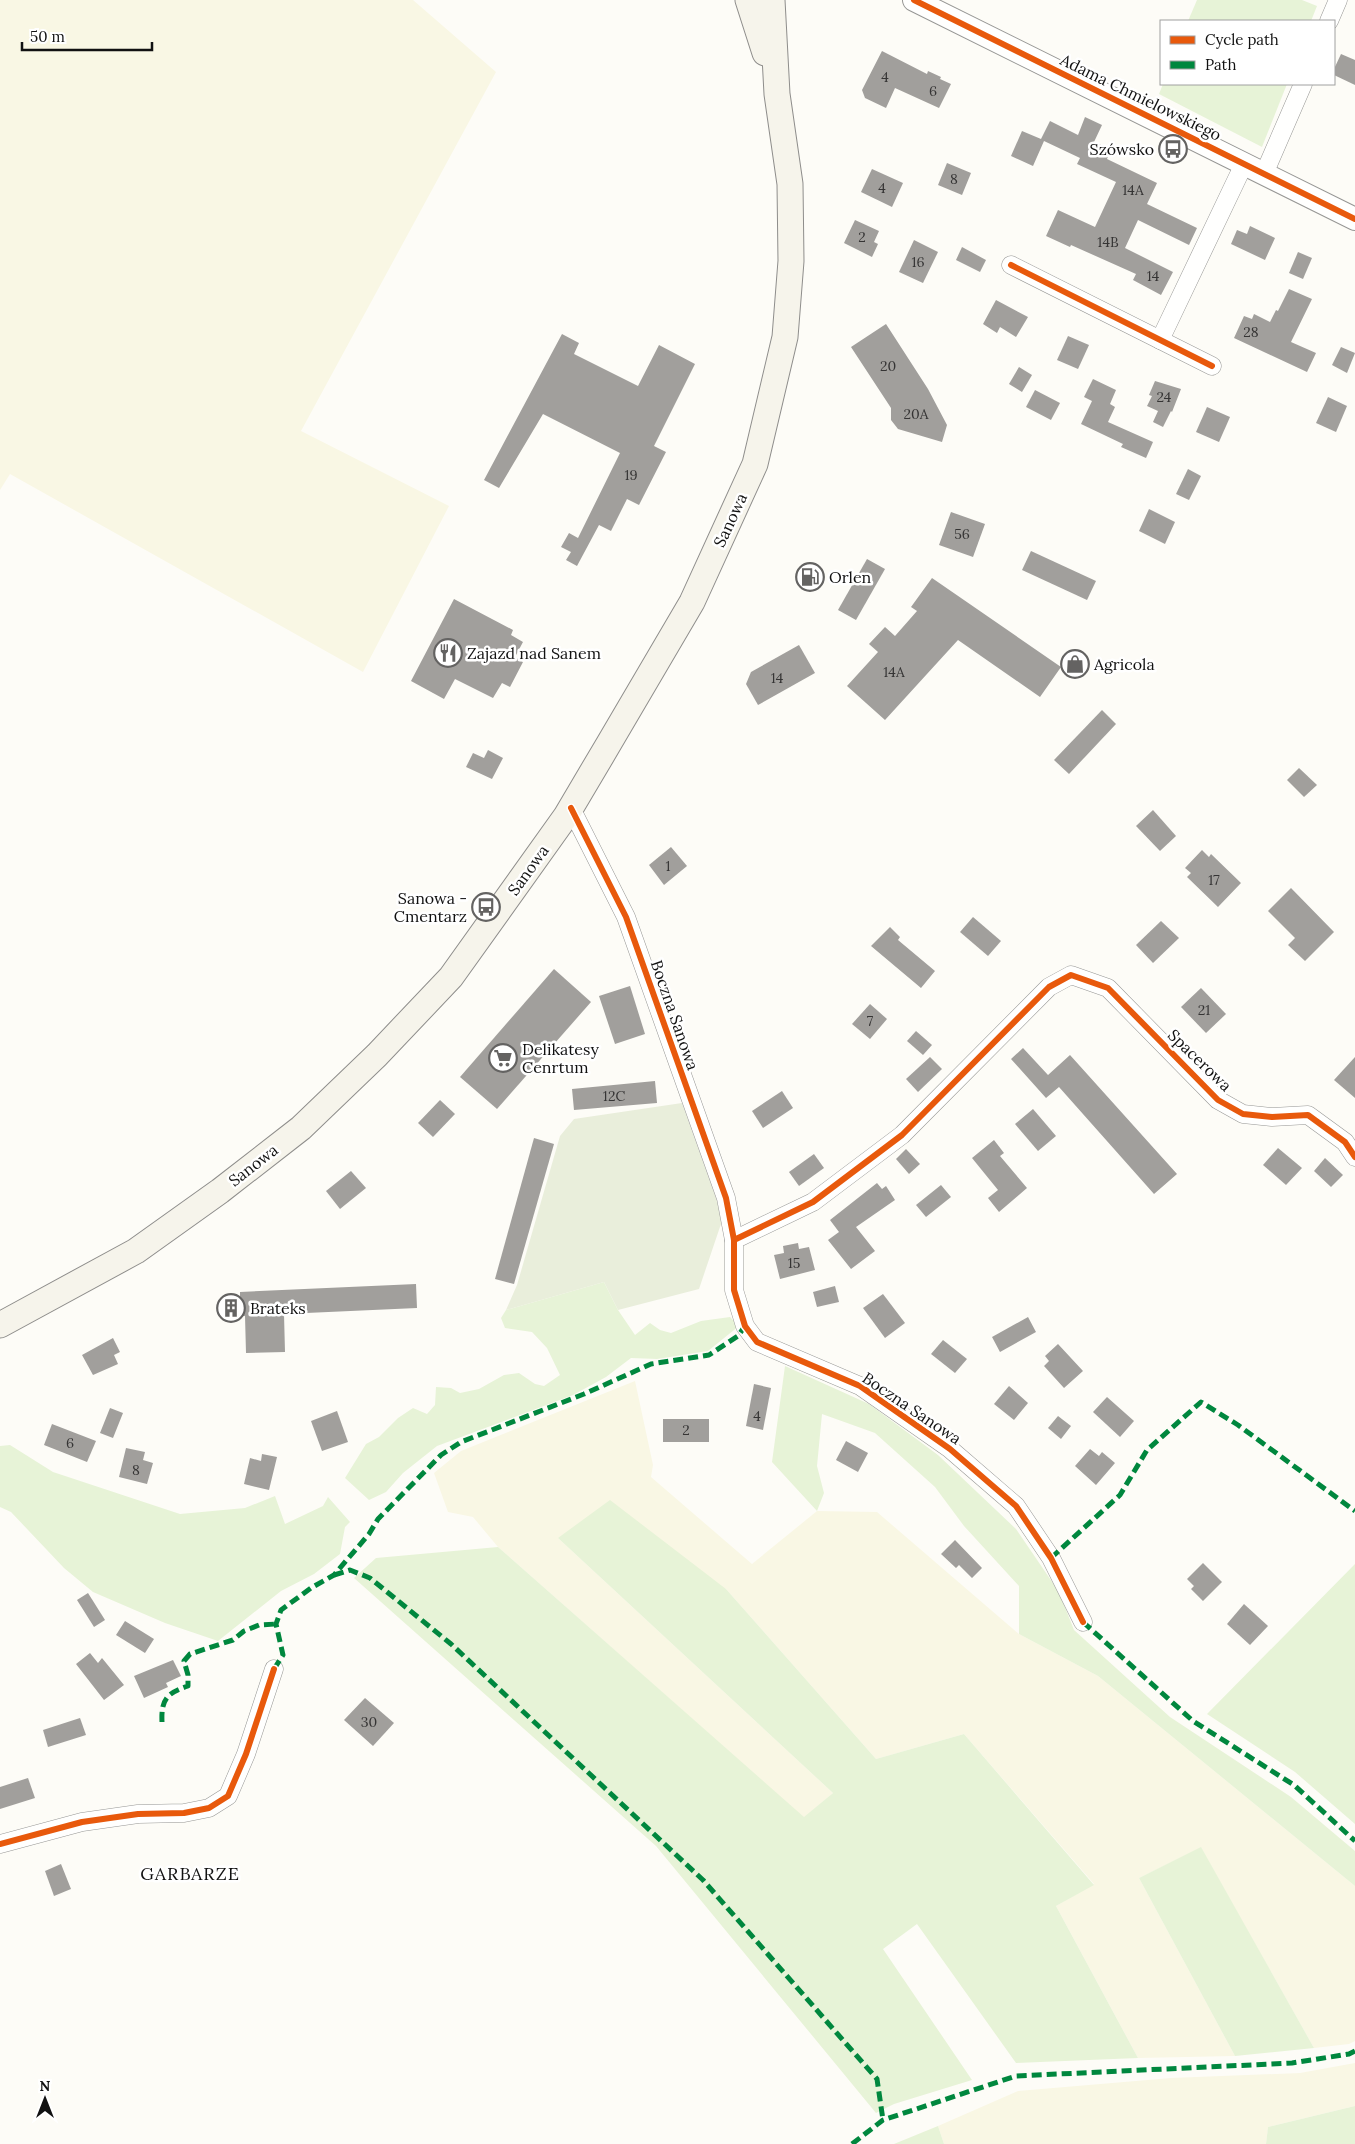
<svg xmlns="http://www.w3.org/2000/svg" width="1355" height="2144" font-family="Lora,serif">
<rect width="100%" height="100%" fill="#fdfcf7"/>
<g fill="#f9f7e4">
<polygon points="0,0 413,0 496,72 301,431 449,506 363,672 10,474 0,490"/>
<polygon points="635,1381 653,1465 651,1477 752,1564 817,1511 877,1512 1019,1634 1098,1676 1355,1886 1355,2041 1349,2044 1314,2048 1201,1848 1139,1878 1235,2056 1138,2058 1056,1906 1094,1884 964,1734 876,1759 726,1589 558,1538 833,1793 804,1818 498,1547 473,1517 448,1512 434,1473 461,1451"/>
<polygon points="1355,2063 1355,2106 1268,2127 1266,2144 944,2144 938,2126 1018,2091 1171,2078 1300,2073"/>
</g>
<g fill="#e7f3d7">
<polygon points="1197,0 1302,0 1317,6 1311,21 1188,21"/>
<polygon points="1163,84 1287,84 1262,147 1159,94"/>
<polygon points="604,1282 618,1310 635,1335 650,1323 660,1330 671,1333 701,1321 730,1317 739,1326 708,1351 657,1359 631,1358 606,1377 573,1395 437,1446 403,1473 386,1492 369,1500 345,1478 366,1444 379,1437 398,1418 413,1408 427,1414 435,1405 436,1387 451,1388 460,1393 479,1389 504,1375 519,1373 535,1384 544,1386 560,1375 547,1348 532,1332 505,1328 501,1318 506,1310"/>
<polygon points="785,1366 869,1404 938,1455 1016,1529 1059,1592 1074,1630 1170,1717 1291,1797 1355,1851 1355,1886 1098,1676 1019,1634 1019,1586 964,1526 935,1487 875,1433 822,1414 817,1466 824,1493 817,1511 772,1462"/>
<polygon points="10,1445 53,1472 180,1514 245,1508 275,1496 285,1524 323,1506 328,1497 350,1522 345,1527 340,1554 314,1574 281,1591 218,1641 165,1623 93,1592 64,1568 11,1512 0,1507 0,1446"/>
<polygon points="610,1500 726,1589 876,1759 964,1734 1094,1885 1056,1906 1138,2058 1016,2063 917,1924 883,1949 972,2080 894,2104 876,2113 656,1846 354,1578 376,1558 498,1547 804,1817 833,1793 558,1538"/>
<polygon points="1355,1564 1355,1824 1295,1772 1207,1714"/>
<polygon points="1201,1847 1314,2048 1235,2056 1139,1878"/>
<polygon points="1355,2106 1355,2144 1266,2144 1268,2127"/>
<polygon points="938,2126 944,2144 894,2144"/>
</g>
<polygon fill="#e9eedb" points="682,1103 723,1218 699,1289 618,1310 604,1282 506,1310 517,1285 560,1136 574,1119"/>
<g fill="#a19f9c">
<polygon points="882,51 927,74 928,71 941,77 940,79 951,84 939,108 895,88 886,108 865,98 862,90"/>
<polygon points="1341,54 1355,60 1355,85 1334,75 1334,69"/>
<polygon points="1085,117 1102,125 1094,142 1111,149 1107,159 1157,183 1147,204 1197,228 1189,245 1138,220 1125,248 1173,272 1161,295 1133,280 1136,274 1071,245 1070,247 1046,236 1058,210 1095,227 1116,182 1077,164 1080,158 1044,141 1033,166 1011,156 1022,131 1041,139 1050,121 1078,135"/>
<polygon points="947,163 971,173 962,195 938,185"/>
<polygon points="872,169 903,183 892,207 861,192"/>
<polygon points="855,220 879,231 874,242 878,244 872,257 844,243"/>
<polygon points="1250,226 1275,238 1265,260 1231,244 1237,230 1247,234"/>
<polygon points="914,240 938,252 923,283 899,272"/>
<polygon points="962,247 986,260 980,272 956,260"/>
<polygon points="1298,252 1312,258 1303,279 1289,273"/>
<polygon points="1289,289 1312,299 1291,342 1316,353 1307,372 1234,338 1244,316 1252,319 1254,314 1270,322 1276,310 1278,311"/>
<polygon points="996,300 1028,317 1016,337 1000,327 997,333 983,324"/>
<polygon points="886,324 928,389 947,425 942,442 898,429 891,420 891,408 851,347"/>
<polygon points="562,334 579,343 574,354 638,386 659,345 695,364 654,446 666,452 639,505 627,499 611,531 599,525 577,566 566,560 571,552 561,547 569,533 578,538 620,453 543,414 499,488 484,480"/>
<polygon points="1068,336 1089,345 1078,369 1057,360"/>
<polygon points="1341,347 1355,353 1347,373 1332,365"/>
<polygon points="1019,367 1032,375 1022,392 1009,384"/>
<polygon points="1093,379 1116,390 1110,404 1115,407 1108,422 1153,442 1146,458 1121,447 1123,444 1081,424 1092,401 1084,397"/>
<polygon points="1155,381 1181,389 1172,412 1171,411 1163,427 1153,422 1158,411 1147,406 1152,396 1149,395"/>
<polygon points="1035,390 1060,403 1051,420 1026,407"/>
<polygon points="1328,397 1347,406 1336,432 1316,423"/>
<polygon points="1207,407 1230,417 1219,442 1196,432"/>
<polygon points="1188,469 1201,476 1189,500 1176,494"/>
<polygon points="1149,509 1175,522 1165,544 1139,531"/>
<polygon points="951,512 985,524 973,557 939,545"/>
<polygon points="1031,551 1096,581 1087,600 1022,570"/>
<polygon points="867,559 885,569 856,620 838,610"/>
<polygon points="932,578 1061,667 1040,697 958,640 885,720 847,686 878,652 869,644 885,627 895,636 917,611 911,607"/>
<polygon points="454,599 513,630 511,635 523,642 515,657 523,662 510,687 502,683 493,698 455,679 444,699 411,681"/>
<polygon points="799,645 815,673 758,705 746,684 751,672"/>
<polygon points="1102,710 1116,724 1069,774 1054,760"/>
<polygon points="488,750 503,758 492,779 466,767 473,753 484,758"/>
<polygon points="1299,768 1317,785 1304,797 1287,780"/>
<polygon points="1153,810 1176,836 1160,851 1136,826"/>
<polygon points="671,847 687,866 664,885 649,865"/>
<polygon points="1202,850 1209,857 1211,854 1241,883 1218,907 1187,877 1191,873 1185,868"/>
<polygon points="1291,888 1334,932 1305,961 1288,945 1295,938 1268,911"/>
<polygon points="973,917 1001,941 988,956 960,932"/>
<polygon points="1161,921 1179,938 1153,963 1136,945"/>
<polygon points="890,927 900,937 898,940 935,971 921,988 871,946"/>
<polygon points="554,969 591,1002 497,1109 460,1077"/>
<polygon points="630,986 645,1034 615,1044 599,996"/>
<polygon points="1201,988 1226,1014 1206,1033 1181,1007"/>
<polygon points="870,1004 887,1019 870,1039 852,1024"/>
<polygon points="916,1031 932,1045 923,1055 907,1041"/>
<polygon points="1023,1048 1048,1075 1070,1055 1177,1174 1154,1194 1059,1087 1046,1098 1011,1059"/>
<polygon points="930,1057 942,1069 918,1092 906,1079"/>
<polygon points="1355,1057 1355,1098 1334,1080"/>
<polygon points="655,1081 657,1103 574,1110 572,1089"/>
<polygon points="782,1091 793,1108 763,1128 752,1111"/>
<polygon points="440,1100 455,1114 433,1137 418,1123"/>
<polygon points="1033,1109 1056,1136 1038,1151 1015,1124"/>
<polygon points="534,1138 554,1144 514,1284 495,1279"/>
<polygon points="994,1140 1004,1153 1000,1156 1027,1188 999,1212 988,1198 998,1190 972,1158"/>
<polygon points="1278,1148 1302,1168 1286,1185 1263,1165"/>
<polygon points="906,1149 920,1164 909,1174 896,1159"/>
<polygon points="814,1154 824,1168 799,1186 789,1172"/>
<polygon points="1325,1158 1343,1175 1331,1187 1314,1171"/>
<polygon points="351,1171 366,1188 340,1209 326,1191"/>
<polygon points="877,1183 882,1189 886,1186 895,1200 856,1227 875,1251 851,1269 828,1240 839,1232 830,1220"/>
<polygon points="941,1185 951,1197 926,1217 916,1205"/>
<polygon points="798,1243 799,1249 809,1247 815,1270 780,1279 774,1255 784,1253 783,1246"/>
<polygon points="416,1284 417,1308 284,1314 285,1352 246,1353 245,1316 222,1317 221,1301 240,1300 240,1292"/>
<polygon points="835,1286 839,1302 817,1307 813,1292"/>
<polygon points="883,1294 905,1323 885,1338 863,1308"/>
<polygon points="1028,1317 1036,1332 1000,1352 992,1337"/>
<polygon points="113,1338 120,1352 114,1355 118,1364 93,1375 82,1355"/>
<polygon points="943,1340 967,1359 955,1373 931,1354"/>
<polygon points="1058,1344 1083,1371 1064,1388 1044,1366 1049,1361 1045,1356"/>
<polygon points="754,1384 771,1388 763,1430 746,1426"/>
<polygon points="1009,1386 1028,1403 1014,1420 994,1404"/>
<polygon points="1107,1397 1134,1421 1120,1437 1093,1412"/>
<polygon points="110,1408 123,1413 113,1438 100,1433"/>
<polygon points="337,1411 348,1442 322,1451 311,1421"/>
<polygon points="1058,1416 1071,1426 1061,1439 1048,1428"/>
<rect x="663" y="1419" width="46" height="23"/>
<polygon points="52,1424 96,1441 87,1462 44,1445"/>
<polygon points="846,1441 868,1453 858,1472 836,1460"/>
<polygon points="126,1448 145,1452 143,1460 153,1463 147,1484 119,1477"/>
<polygon points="1090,1449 1099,1456 1102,1452 1115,1463 1096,1485 1075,1466"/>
<polygon points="262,1454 277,1457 269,1490 244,1484 250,1458 261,1461"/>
<polygon points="955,1540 982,1568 972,1578 959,1565 956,1568 941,1554"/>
<polygon points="1203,1563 1222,1582 1203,1601 1191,1589 1194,1586 1187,1579"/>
<polygon points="88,1593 105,1620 94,1627 77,1600"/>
<polygon points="1244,1604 1268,1626 1250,1645 1227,1624"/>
<polygon points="125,1621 154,1639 145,1653 116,1635"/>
<polygon points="90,1653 98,1663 102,1658 124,1685 104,1700 76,1664"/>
<polygon points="173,1660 181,1676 166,1683 168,1687 144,1698 134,1676"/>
<polygon points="365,1698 394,1723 373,1746 344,1720"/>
<polygon points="80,1718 86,1735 48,1747 43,1730"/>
<polygon points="28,1778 35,1798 0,1809 0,1787"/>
<polygon points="61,1864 71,1889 54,1896 45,1871"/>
</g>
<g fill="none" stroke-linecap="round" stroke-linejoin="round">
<defs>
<g id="minor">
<polyline points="1329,21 1338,0"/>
<polyline points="1264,174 1303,84"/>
<polyline points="1011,265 1212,366"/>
<polyline points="1160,340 1244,164"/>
<polyline points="571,808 626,917 726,1198 734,1240 734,1290 745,1326 757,1342 860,1386 950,1449 1016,1506 1051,1558 1083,1622"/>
<polyline points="734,1240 813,1202 902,1135 1049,987 1071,975 1108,988 1218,1100 1243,1114 1272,1117 1308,1115 1345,1142 1355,1157"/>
<polyline points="0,1844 82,1822 138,1814 184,1813 209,1808 228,1796 246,1754 274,1669"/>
</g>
<polyline id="tertiary" points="914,0 1355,219"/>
<g id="secondary">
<polyline points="748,0 765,53"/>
<polyline points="0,1325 136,1251 220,1191 301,1128 377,1055 451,977 566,816 608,745 692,602 755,464 785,337 791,261 790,184 777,94 772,0"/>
</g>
</defs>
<use href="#minor" stroke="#979795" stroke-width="19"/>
<use href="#tertiary" stroke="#979795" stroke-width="24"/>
<use href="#secondary" stroke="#8e8d8b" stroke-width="27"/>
<use href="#minor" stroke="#fffffe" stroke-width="18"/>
<use href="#tertiary" stroke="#fffffe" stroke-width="22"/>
<use href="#secondary" stroke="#f6f4eb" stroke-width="25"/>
<g stroke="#00873e" stroke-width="5" stroke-dasharray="10 5" stroke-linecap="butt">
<polyline points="1051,1558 1120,1495 1147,1450 1201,1402 1238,1425 1355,1511"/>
<polyline points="334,1575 350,1570 370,1578 451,1644 703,1880 877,2079 883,2120"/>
<polyline points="1083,1622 1193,1721 1294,1785 1355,1841"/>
<polyline points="274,1669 283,1655 276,1624 281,1610 311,1588 334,1575 369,1534 378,1519 441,1455 461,1442 584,1394 651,1364 709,1355 738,1336 745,1326"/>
<path d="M162,1722C161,1699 167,1693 188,1686V1675L184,1661L190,1654L233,1640L244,1631L259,1625L276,1624"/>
<polyline points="852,2144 883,2120 1016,2076 1292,2063 1349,2054 1355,2051"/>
</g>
<defs>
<g id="cycleway">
<polyline points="914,0 1355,219"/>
<polyline points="1011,265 1212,366"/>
<polyline points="571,808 626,917 726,1198 734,1240 734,1290 745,1326 757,1342 860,1386 950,1449 1016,1506 1051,1558 1083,1622"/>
<polyline points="734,1240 813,1202 902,1135 1049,987 1071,975 1108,988 1218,1100 1243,1114 1272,1117 1308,1115 1345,1142 1355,1157"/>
<polyline points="0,1844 82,1822 138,1814 184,1813 209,1808 228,1796 246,1754 274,1669"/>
</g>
</defs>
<use href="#cycleway" stroke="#fff" stroke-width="9"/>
<use href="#cycleway" stroke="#e8590c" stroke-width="6"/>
</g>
<defs>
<symbol id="bus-ring" viewBox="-11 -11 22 22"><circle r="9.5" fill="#fff" stroke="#646362" stroke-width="1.5"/><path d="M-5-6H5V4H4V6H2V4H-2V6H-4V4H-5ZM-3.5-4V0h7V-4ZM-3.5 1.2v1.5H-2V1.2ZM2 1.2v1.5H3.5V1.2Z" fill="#646362"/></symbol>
<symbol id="fuel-ring" viewBox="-11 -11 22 22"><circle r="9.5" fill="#fff" stroke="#646362" stroke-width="1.5"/><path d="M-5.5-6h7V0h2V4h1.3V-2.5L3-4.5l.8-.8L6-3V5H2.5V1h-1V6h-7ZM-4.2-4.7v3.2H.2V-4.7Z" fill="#646362"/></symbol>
<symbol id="restaurant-ring" viewBox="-11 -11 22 22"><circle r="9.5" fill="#fff" stroke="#646362" stroke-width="1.5"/><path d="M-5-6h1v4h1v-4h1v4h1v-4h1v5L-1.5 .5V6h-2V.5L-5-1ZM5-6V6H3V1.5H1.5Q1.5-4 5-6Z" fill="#646362"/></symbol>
<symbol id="shop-ring" viewBox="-11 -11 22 22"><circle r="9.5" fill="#fff" stroke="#646362" stroke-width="1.5"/><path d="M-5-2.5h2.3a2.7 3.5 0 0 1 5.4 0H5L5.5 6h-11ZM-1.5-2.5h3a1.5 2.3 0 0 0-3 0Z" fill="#646362"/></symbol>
<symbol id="supermarket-ring" viewBox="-11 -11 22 22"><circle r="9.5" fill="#fff" stroke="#646362" stroke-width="1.5"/><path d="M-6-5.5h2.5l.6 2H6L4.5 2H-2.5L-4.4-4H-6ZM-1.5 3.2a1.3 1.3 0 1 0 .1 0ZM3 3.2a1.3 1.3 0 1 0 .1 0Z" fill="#646362"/></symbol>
<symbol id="building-ring" viewBox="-11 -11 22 22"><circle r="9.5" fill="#fff" stroke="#646362" stroke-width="1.5"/><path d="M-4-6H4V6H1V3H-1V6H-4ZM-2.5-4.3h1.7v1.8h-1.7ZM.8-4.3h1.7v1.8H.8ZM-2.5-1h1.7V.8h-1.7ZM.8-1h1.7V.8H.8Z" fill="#646362"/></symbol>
</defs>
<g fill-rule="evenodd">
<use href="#bus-ring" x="1157" y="133" width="32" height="32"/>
<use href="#fuel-ring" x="794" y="561" width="32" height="32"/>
<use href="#restaurant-ring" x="432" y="637" width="32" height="32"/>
<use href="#shop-ring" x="1059" y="648" width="32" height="32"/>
<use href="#bus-ring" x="470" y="891" width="32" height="32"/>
<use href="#supermarket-ring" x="487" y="1042" width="32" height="32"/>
<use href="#building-ring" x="215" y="1292" width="32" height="32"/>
</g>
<g text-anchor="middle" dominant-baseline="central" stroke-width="5" stroke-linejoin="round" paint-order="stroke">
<g font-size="14" fill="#353434">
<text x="885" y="77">4</text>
<text x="933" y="91">6</text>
<text x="954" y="179">8</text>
<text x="882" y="188">4</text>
<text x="1133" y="190">14A</text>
<text x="862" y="237">2</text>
<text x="1108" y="242">14B</text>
<text x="918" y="262">16</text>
<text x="1153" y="276">14</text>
<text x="1251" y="332">28</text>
<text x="888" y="366">20</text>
<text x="1164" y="397">24</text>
<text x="916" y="414">20A</text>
<text x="631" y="475">19</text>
<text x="962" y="534">56</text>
<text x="894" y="672">14A</text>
<text x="777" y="678">14</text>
<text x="668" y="866">1</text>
<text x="1214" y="880">17</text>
<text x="1204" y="1010">21</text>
<text x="870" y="1021">7</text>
<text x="614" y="1096">12C</text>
<text x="794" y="1263">15</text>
<text x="757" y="1416">4</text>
<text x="686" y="1430">2</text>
<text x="70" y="1443">6</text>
<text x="136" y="1470">8</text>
<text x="369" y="1722">30</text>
</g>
<g font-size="16" fill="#111" stroke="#fff">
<text transform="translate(1141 97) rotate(26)">Adama Chmielowskiego</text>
<text transform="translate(730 520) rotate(-65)">Sanowa</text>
<text transform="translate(528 870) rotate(-54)">Sanowa</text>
<text transform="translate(675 1015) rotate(71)">Boczna Sanowa</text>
<text transform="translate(1200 1060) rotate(44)">Spacerowa</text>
<text transform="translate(253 1165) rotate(-38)">Sanowa</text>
<text transform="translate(912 1408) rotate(34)">Boczna Sanowa</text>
</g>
<g font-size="16" fill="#111" stroke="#fff" text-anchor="start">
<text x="1154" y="149" text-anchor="end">Szówsko</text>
<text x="829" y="577">Orlen</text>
<text x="467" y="653">Zajazd nad Sanem</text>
<text x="1094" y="664">Agricola</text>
<text x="467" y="898" text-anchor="end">Sanowa -<tspan x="467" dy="18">Cmentarz</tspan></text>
<text x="522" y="1049">Delikatesy<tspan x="522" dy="18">Cenrtum</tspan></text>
<text x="250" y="1308">Brateks</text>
</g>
<g font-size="18" letter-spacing="1" fill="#111" stroke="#fff">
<text x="190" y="1873">GARBARZE</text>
</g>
</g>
<rect x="1160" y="20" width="175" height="65" fill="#ffffff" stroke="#a0a0a0"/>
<rect x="1170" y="36" width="25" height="8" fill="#e8590c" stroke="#a0a0a0"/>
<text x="1205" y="45" font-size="15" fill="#111111">Cycle path</text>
<rect x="1170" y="61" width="25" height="8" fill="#00873e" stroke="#a0a0a0"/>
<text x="1205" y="70" font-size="15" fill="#111111">Path</text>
<g transform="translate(45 2099)" stroke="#ffffff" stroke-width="4" paint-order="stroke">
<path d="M0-4L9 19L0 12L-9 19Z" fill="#111111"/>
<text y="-8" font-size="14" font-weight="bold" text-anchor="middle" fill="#111111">N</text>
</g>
<path d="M22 42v8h130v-8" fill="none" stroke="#111111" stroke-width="2.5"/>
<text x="30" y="42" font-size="15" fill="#111111" stroke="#ffffff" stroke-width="4" paint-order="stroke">50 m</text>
</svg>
